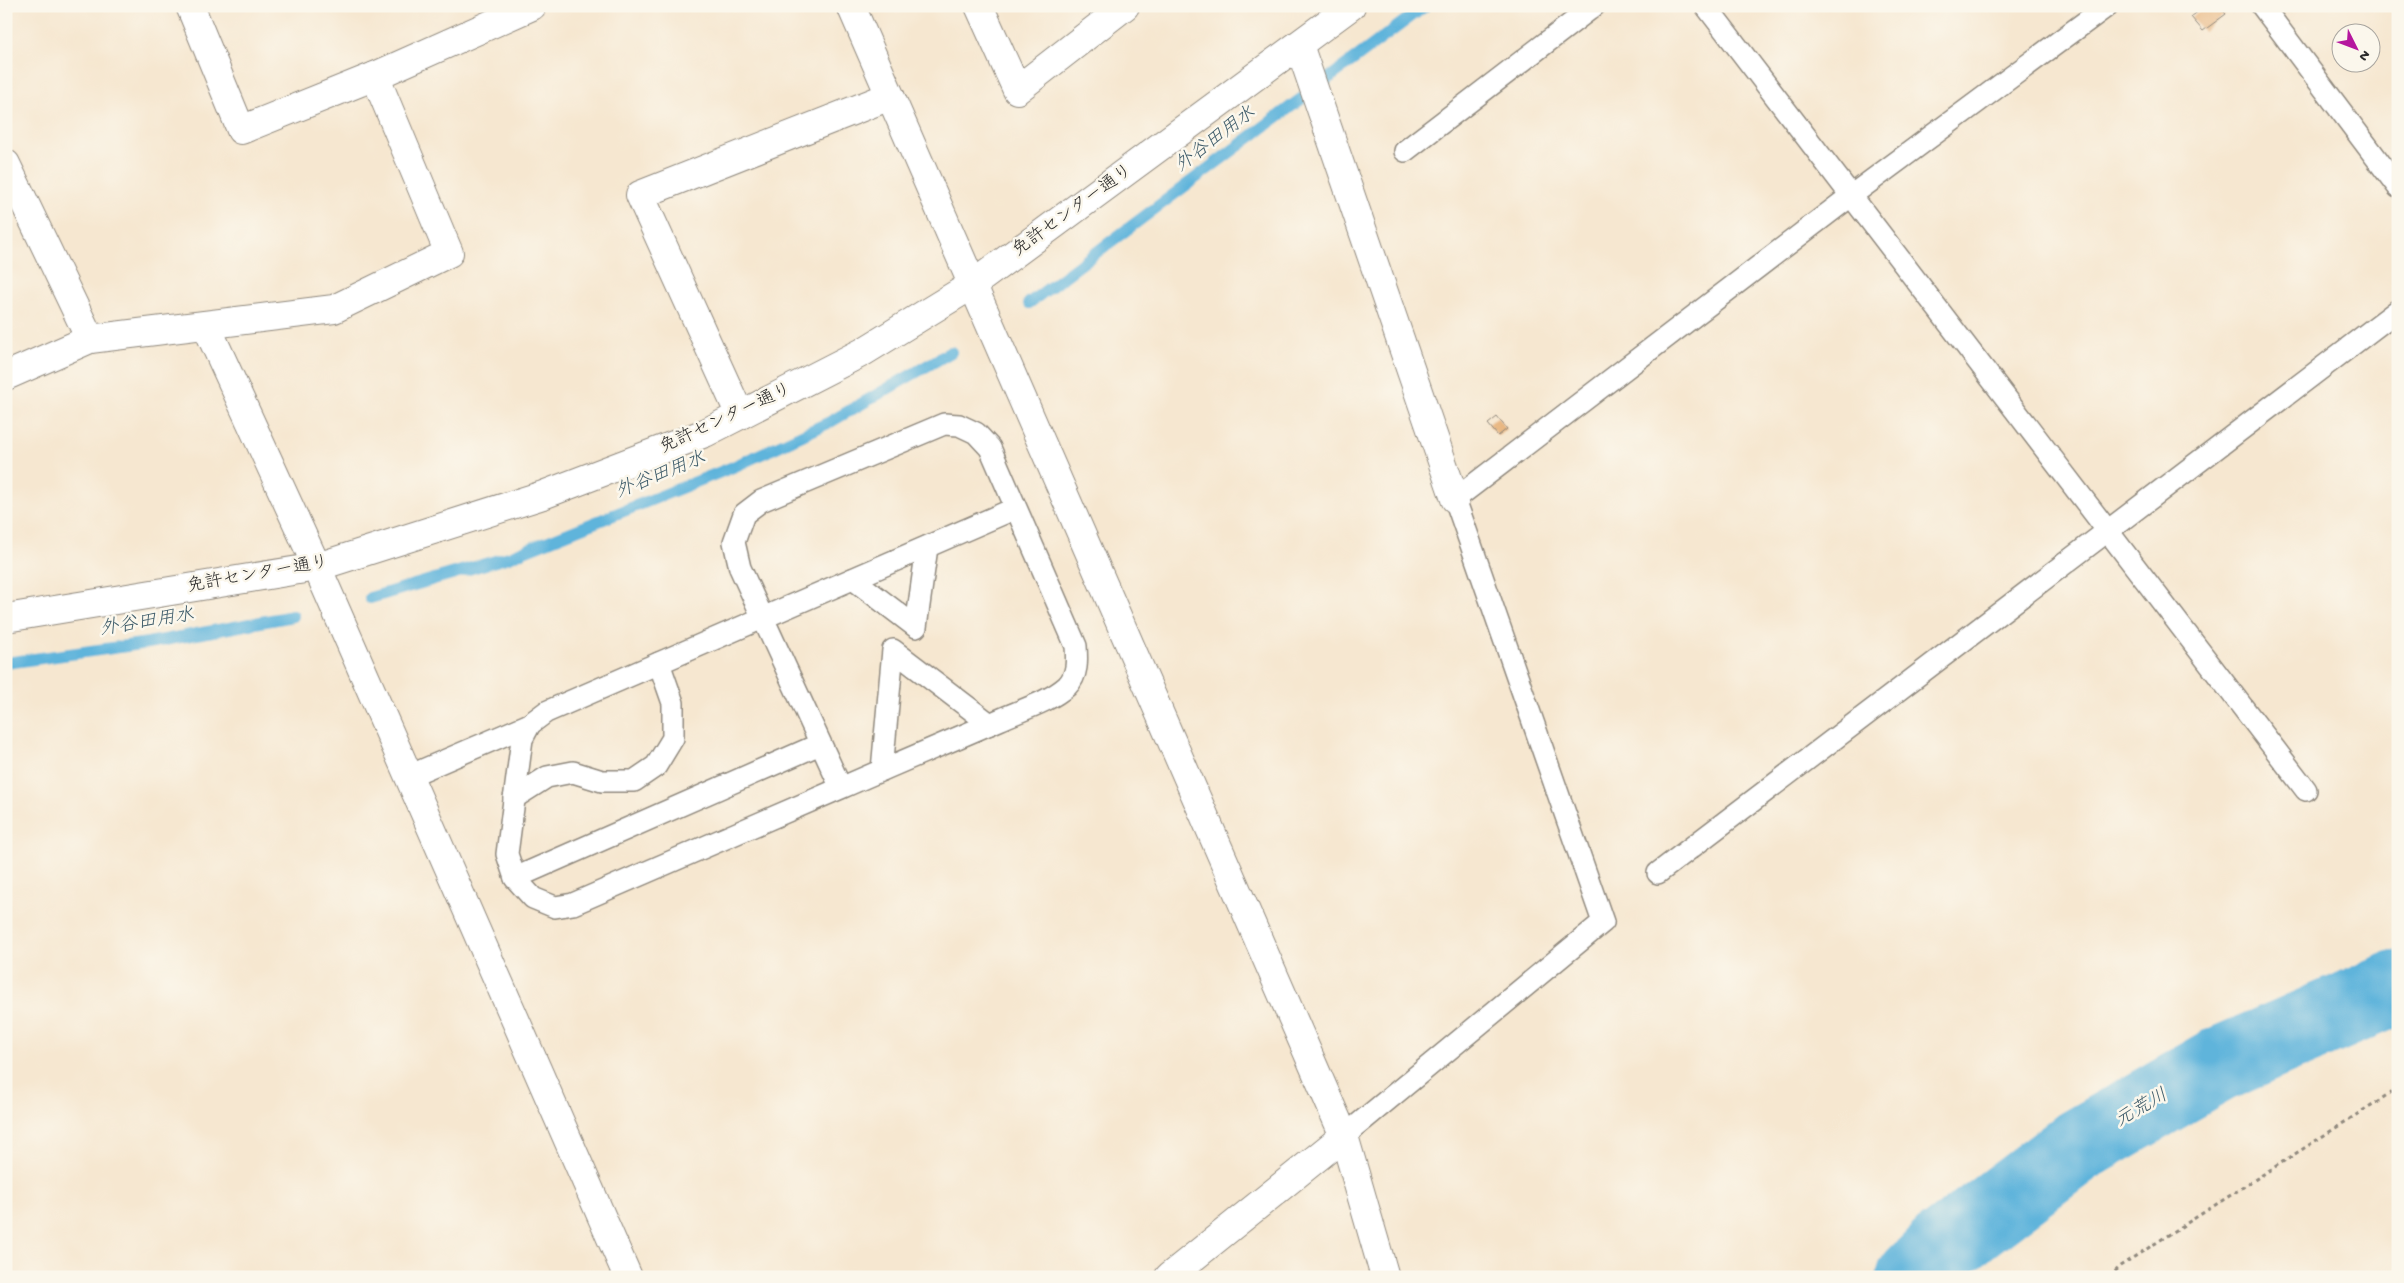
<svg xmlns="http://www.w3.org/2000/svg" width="2404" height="1283" font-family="'Gochi Hand','Klee One',sans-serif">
<rect width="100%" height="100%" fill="#fbf7ec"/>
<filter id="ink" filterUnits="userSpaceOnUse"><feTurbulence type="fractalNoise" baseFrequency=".02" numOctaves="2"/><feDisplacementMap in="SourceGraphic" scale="10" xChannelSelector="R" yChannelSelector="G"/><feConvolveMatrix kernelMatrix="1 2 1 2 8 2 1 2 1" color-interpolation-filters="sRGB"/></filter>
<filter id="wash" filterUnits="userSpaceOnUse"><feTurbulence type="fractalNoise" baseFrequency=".0096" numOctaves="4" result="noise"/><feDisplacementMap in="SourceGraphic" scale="20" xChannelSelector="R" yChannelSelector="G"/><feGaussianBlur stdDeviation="1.12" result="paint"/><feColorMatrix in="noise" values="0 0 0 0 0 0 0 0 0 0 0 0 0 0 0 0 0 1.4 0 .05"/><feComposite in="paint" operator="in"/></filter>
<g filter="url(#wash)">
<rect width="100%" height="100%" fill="#f6e7d0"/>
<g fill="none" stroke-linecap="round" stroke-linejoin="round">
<g stroke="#5fb4db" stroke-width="12">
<polyline points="1029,303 1425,6"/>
<polyline points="370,598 509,557 733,467 830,422 951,352"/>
<polyline points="6,663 148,643 293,616"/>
</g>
<polyline stroke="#5fb4db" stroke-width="75" points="1914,1277 1944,1247 2076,1147 2218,1065 2398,987"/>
</g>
<g id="blocks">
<g fill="#e8b57f">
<polygon points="2205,6 2219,6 2226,14 2203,31 2191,17"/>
<polygon points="1497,417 1507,429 1498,436 1488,424"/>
</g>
</g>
</g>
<g filter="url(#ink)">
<use href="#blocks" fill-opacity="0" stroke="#90897e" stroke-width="1"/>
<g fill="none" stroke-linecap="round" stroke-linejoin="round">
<defs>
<g id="service">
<polyline points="1706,6 2306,790"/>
<polyline points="2262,6 2398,187"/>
<polyline points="1405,151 1594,6"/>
<polyline points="853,579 916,627 927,547"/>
<polyline points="882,770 893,650 990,724"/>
<polyline points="409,776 530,724"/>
<path d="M841,788L740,568L734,542L744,514L761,501L944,424L959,425L976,433L990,448L1076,646C1077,660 1078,675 1067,686C1049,702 1021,710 999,720C946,743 893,765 841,788L573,904L555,907L533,898L515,878L507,854L522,739L530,724L546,712C703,644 859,576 1016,508"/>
<polyline points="514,798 547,777 573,772 602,781 634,781 656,766 673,738 673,703 659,663"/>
<polyline points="1658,873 2398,310"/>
<polyline points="515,878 820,744"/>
<polyline points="1344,1136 1603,922 1455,499 1852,195 2107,6"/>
</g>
<g id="minor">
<polyline points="190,6 241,130 375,76 532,6"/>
<polyline points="851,6 1344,1136 1385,1277"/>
<polyline points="979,6 1017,90 1125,6"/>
<polyline points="1299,45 1455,499"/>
<polyline points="6,164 90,339"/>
<polyline points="206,325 317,567 628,1277"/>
<polyline points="6,376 90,339 334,309 449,253 375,76"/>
<polyline points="740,415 640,195 890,96"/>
<polyline points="1169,1277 1344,1136"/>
</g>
<polyline id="tertiary" points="6,618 317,567 543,495 705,433 863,352 972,285 1351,6"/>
</defs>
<use href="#service" stroke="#90897e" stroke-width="24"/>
<use href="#minor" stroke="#90897e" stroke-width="30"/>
<use href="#tertiary" stroke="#90897e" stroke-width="30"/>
<polyline stroke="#90897e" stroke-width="3" stroke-dasharray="4 4" stroke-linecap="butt" points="2108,1277 2120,1266 2398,1088"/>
<use href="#service" stroke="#fff" stroke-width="21"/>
<use href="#minor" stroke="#fff" stroke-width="28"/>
<use href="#tertiary" stroke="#fff" stroke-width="28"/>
</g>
</g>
<g text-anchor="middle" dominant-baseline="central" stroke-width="5" stroke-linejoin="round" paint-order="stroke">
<g font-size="18" fill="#2b2b2b" stroke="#fbf7ec">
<text transform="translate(1073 211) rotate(-36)">免許センター通り</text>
<text transform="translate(726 419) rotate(-25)">免許センター通り</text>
<text transform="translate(258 575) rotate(-10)">免許センター通り</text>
</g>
<g font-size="19" font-style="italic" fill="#3d5b69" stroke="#fbf7ec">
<text transform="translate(1216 140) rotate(-37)">外谷田用水</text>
<text transform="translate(661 476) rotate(-22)">外谷田用水</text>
<text transform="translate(147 623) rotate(-9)">外谷田用水</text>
<text transform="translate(2142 1109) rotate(-30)">元荒川</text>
</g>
</g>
<rect width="2404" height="1283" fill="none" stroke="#fbf7ec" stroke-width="25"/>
<g transform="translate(2356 48) rotate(132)"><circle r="24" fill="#fbf7ec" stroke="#a8a59f"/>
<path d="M0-4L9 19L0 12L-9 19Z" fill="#b5179e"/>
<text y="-8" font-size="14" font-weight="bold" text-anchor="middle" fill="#2b2b2b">N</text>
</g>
</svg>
